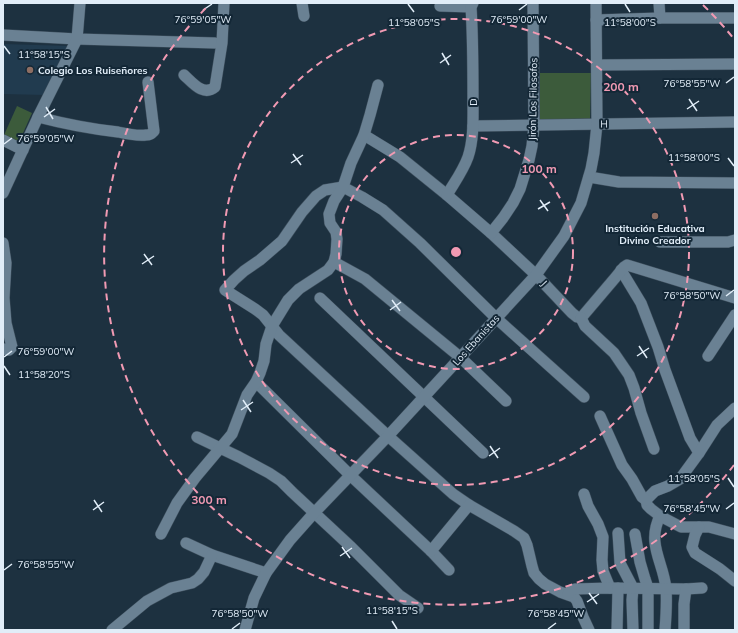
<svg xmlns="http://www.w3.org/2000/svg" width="738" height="633" font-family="Mulish,sans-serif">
<rect width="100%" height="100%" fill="#1d3140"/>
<polygon fill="#213b4f" points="3,44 70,46 45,95 3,94"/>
<g fill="#3c5b3b">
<polygon points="540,73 591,73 590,123 540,124"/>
<polygon points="17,106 32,113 19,142 4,135"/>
</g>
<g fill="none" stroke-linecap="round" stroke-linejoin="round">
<defs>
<g id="minor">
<polyline points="302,3 304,16"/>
<polyline points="659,3 660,18"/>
<polyline points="440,6 471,7"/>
<polyline points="596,20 660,18 735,18"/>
<polyline points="3,35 77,39 215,43"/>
<polyline points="597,65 735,64"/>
<path d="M184,75C192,82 203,97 215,87L222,43L224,3"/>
<path d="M38,117C65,124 91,129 118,132C127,134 137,136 146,135C150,135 151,134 154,131L148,82"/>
<polyline points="473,126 735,122"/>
<polyline points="364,135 400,157 447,195 491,233 536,275 572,313 577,317 581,318"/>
<polyline points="3,140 23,150"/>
<polyline points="589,177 619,182 735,183"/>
<polyline points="3,193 38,117 77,39 80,3"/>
<path d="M447,195C454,183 463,171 468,157C474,139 473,118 473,99C473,68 473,38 471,7L473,3"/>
<polyline points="491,233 503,218 513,203 520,189 529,160 532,146 534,125 533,3"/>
<polyline points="660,242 728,242 735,240"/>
<polyline points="3,243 6,263 4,298 6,323 12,347 9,350 3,349"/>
<polyline points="334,262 365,279 460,357 506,401"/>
<polyline points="621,270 641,303 658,347 665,370 690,438 699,453"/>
<polyline points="320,298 483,453"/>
<polyline points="581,318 615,278 624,267 627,265 735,298"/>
<polyline points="581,318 585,326 614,353 629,375 634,388 641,413 654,449"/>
<polyline points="708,356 735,315"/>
<polyline points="256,382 350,475 431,551 449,570"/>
<polyline points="584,397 496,318 420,243 383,210 362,197 343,187 325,190 316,196 302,212 282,241 260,260 244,271 234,280 225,290 255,309 263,315 279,335 388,436 453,494 469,505 514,531 524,538 527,545 532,566 534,573 539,579 545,584 560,592 574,597 577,601 583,617 589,630"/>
<polyline points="735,408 717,425 699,453 680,479 668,486 655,491 646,500 647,505 651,509 660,516 681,527 709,527 735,534"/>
<polyline points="600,416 622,465 632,479 642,497 646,500"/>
<polyline points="197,437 239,457 269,473 281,481 292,492 350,546 399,595 418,608"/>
<polyline points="584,494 588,506 598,524 603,537 602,560 603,571 610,588"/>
<path d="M660,516C646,544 664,563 666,589C667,603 666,617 665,630"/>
<polyline points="699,527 695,535 692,547 695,553 720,569 735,581"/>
<polyline points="618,533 620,563 633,588 632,600 633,630"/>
<polyline points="161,534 177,503 195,478 232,434 247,395 256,382 260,373 264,361 266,344 272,326 288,300 299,289 328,270 334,262 336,254 337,239 336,232 330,223 329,214 334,201 343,187 351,163 364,135 370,115 378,85"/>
<polyline points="635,534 640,562 645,579 648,588 648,630"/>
<polyline points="186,543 212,555 266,573"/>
<polyline points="431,551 469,505"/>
<polyline points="568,594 571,590 575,589 610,588 686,589 702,588"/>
<polyline points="112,630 147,601 171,588 192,583 198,579 204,572 212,555"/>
<polyline points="245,630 254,598 266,573 290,540 314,513 388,436 536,275 564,236 581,203 591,169 594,153 597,124 596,3"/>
<polyline points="617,630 618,588"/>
<polyline points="684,630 684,604 686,589"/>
</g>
</defs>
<use href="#minor" stroke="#3e4f5d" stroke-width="12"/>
<use href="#minor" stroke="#6a8193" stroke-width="11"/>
</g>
<path fill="none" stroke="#e1edf8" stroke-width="1.5" d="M408,4L414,12M625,4L630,12M203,10L212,4M519,10L527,4M4,46L10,54M442,53L449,65M440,63L451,55M726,83L734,77M689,99L697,111M46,107L53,119M687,109L699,101M44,117L55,109M4,144L12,138M293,154L301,165M728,158L734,166M291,163L303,155M540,200L548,211M538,209L550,202M144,254L152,265M142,264L154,256M726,296L734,290M392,300L400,311M390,310L401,302M639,346L647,358M637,356L649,348M4,357L12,351M4,366L10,375M243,400L251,412M241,410L253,402M490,446L498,458M489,456L500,448M728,478L734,487M94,500L102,512M726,509L734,503M93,510L104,502M342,547L350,558M340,556L352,548M4,570L12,564M589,593L597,604M587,602L599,594M392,621L397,629M232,629L240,623M548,629L556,623"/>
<g fill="none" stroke="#f19ab3" stroke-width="2" stroke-dasharray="7 5">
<circle cx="456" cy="252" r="117"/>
<circle cx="456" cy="252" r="233"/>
<path d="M734 465A350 350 0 1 1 209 5M703 5A350 350 0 0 1 734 39"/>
</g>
<g fill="#8d6e63" stroke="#132736" stroke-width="1.5">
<circle cx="30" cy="70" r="4"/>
<circle cx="655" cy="216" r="4"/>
</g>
<g text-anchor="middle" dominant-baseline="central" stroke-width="4" stroke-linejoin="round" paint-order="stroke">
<g font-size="10" font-weight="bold" fill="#e1edf8" stroke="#132736" text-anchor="start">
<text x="38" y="70">Colegio Los Ruiseñores</text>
<text x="655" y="228" text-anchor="middle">Institución Educativa<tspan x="655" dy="12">Divino Creador</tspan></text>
</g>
<g font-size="10" fill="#e1edf8" stroke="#132736">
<text transform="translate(533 99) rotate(-89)">Jirón Los Filosofos</text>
<text transform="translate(473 102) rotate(-90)">D</text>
<text transform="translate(604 124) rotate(-1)">H</text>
<text transform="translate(544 283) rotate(47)">J</text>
<text transform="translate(476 340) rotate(-48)">Los Ebanistas</text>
</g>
</g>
<g font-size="10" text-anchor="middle" fill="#e1edf8" stroke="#132736" stroke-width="4" stroke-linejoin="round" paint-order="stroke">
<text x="203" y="23">76°59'05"W</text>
<text x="519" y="23">76°59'00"W</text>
<text x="414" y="26">11°58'05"S</text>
<text x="630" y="26">11°58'00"S</text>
<text x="44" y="58">11°58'15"S</text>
<text x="692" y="87">76°58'55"W</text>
<text x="46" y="142">76°59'05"W</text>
<text x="694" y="161">11°58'00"S</text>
<text x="692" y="299">76°58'50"W</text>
<text x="46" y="355">76°59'00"W</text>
<text x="44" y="378">11°58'20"S</text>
<text x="694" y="482">11°58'05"S</text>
<text x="692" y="512">76°58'45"W</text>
<text x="46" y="568">76°58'55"W</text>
<text x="392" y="614">11°58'15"S</text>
<text x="240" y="617">76°58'50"W</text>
<text x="556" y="617">76°58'45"W</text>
</g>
<circle cx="456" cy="252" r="6" fill="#f19ab3" stroke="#132736" stroke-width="2"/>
<g font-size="12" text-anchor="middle" font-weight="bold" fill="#f19ab3" stroke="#132736" stroke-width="4" stroke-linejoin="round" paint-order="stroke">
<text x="621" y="91">200 m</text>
<text x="539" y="173">100 m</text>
<text x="209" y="504">300 m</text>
</g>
<rect width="738" height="633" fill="none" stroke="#e1edf8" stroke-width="8"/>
</svg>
